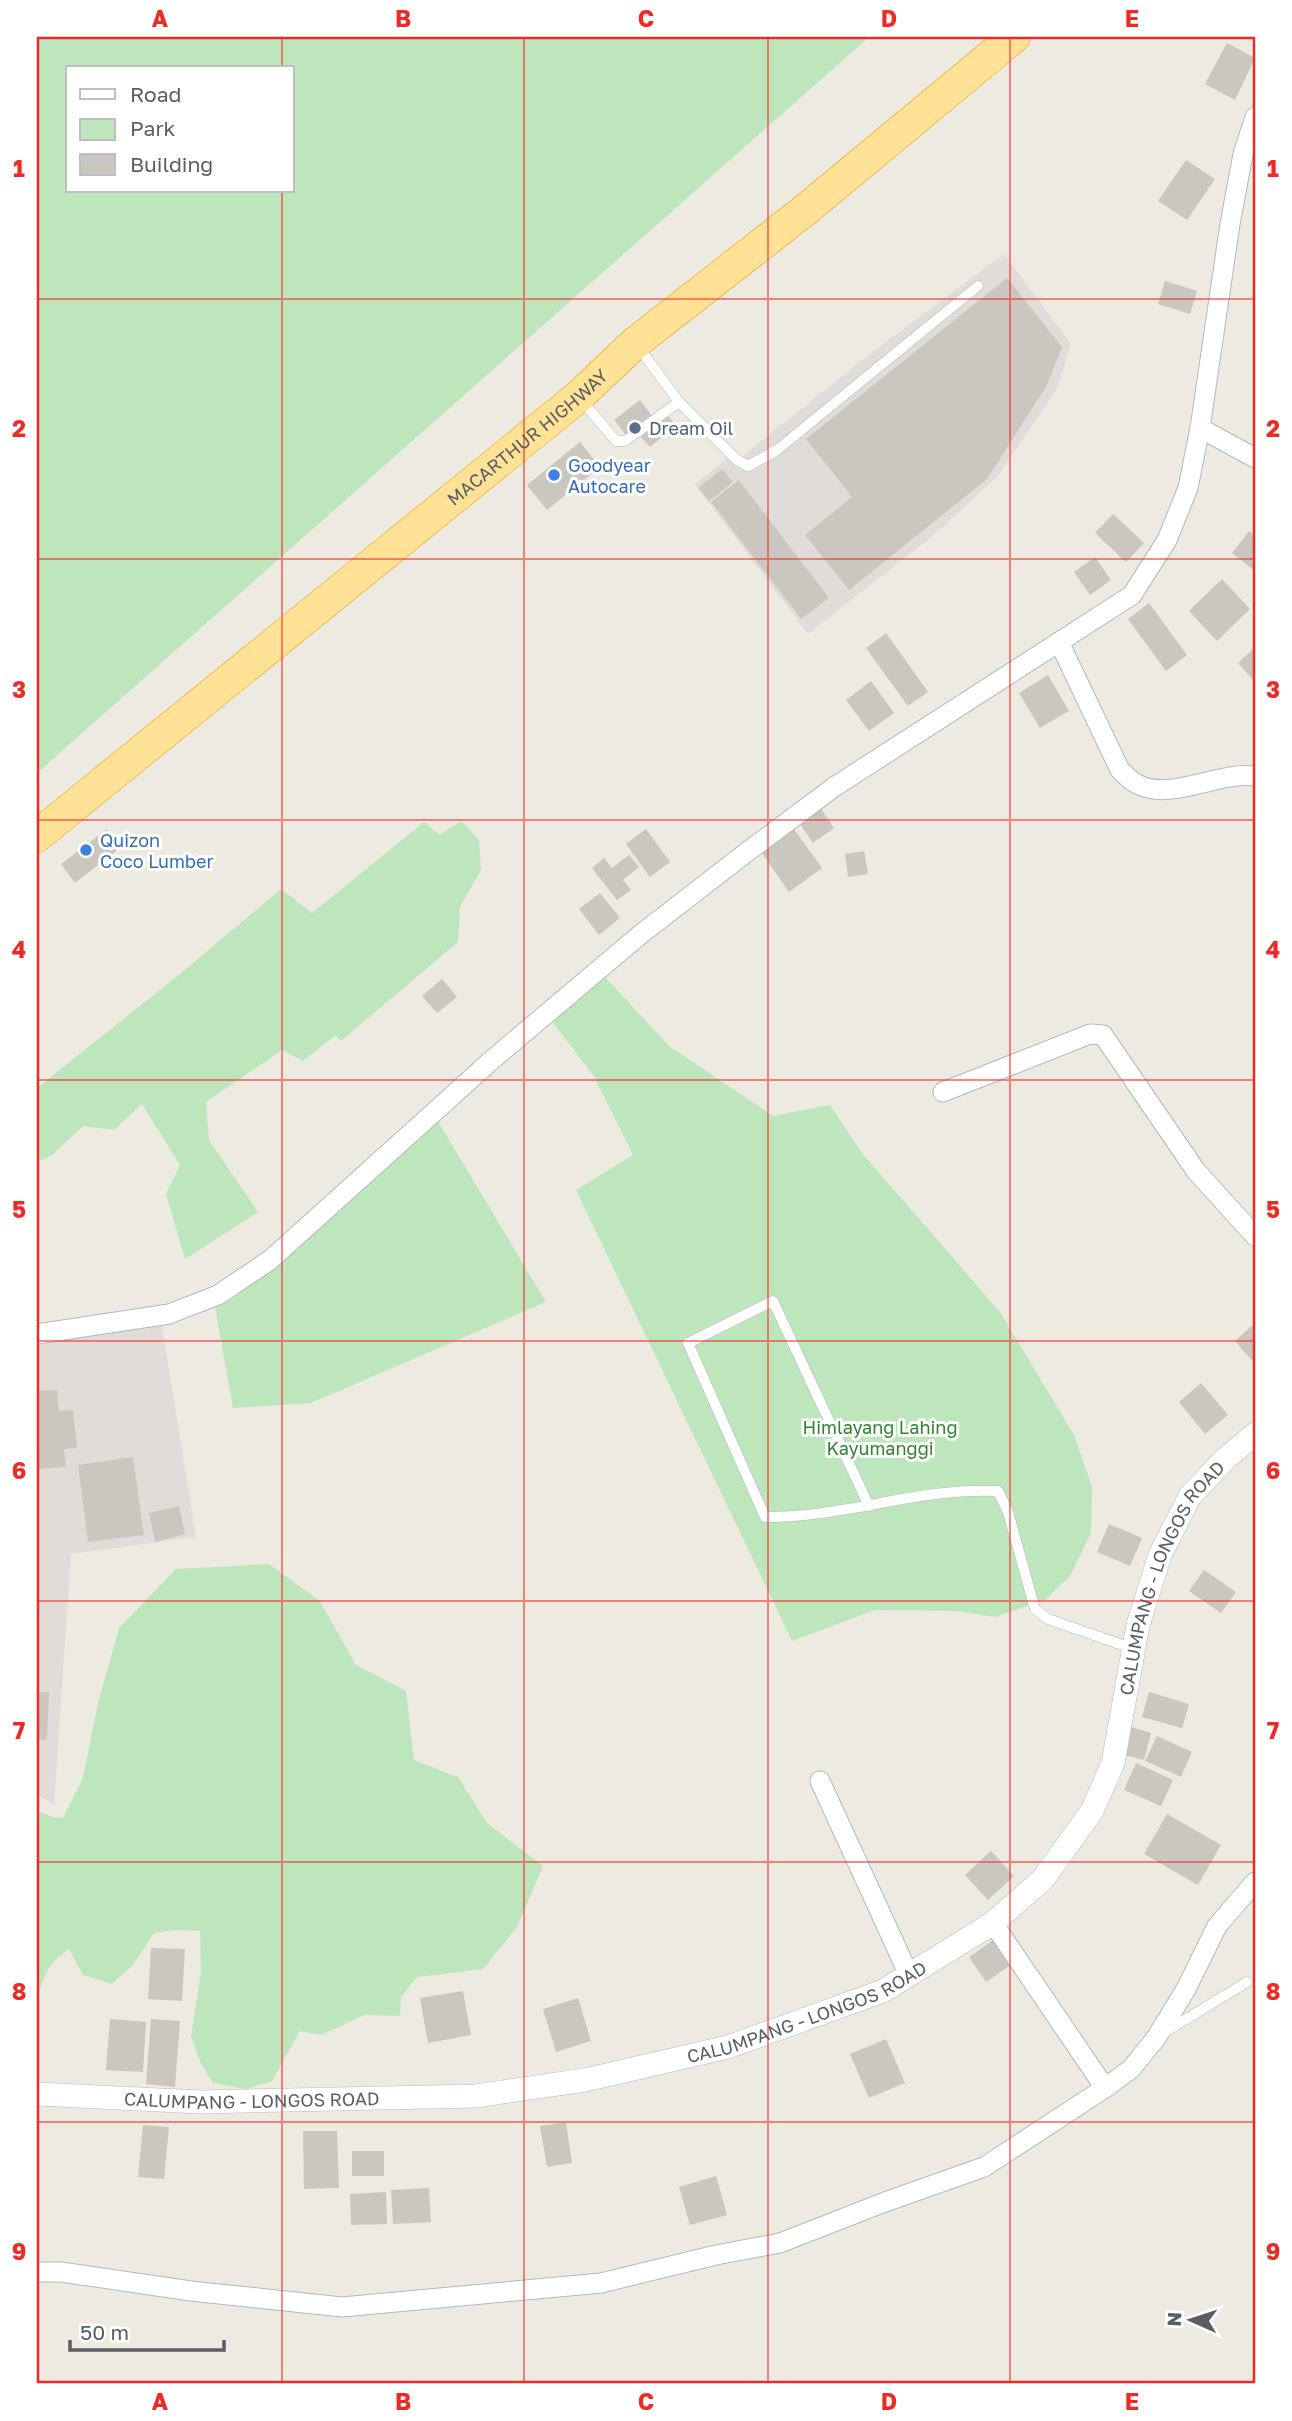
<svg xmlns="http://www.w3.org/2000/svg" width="1292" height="2421" font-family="'Golos Text',sans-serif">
<rect width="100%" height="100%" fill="#edeae1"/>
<g fill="#e0ddd9">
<polygon points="1004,254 1071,344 1057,389 997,477 935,534 808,634 695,484 729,457 735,462 871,353"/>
<polygon points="161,1320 196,1537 71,1554 54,1805 37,1794 37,1341"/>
</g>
<g fill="#bee6bc" fill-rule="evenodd">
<path d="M37,37H869L37,773ZM68,68H292V191H68Z"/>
<polygon points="461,821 479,840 481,870 460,907 458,942 341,1041 336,1035 303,1061 282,1050 206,1102 209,1140 258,1212 185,1259 166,1194 180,1165 142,1104 114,1130 83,1126 52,1155 37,1162 37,1088 180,974 281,889 312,913 424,822 440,835"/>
<polygon points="605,977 669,1046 773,1116 830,1105 861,1152 1000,1312 1074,1435 1092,1487 1091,1533 1070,1576 1045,1600 995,1617 957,1611 875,1610 792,1641 576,1190 633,1155 593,1075 551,1020"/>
<polygon points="436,1118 546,1302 311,1403 233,1408 215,1307 319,1221"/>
<path d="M269,1564L320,1601L356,1665L406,1691L414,1760L458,1777L487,1823L543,1866L517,1927L483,1969L417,1977L401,1997L400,2016L364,2015L321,2035L300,2031L272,2081L246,2089L213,2083L201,2064L191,2036L201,1972L200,1931L174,1930L154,1933L133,1965L112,1984L83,1975L69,1949C46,1965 42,1978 37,2005V1811L52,1817L63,1818L83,1778L98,1703L119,1628L176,1569Z"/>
</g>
<g fill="#cac6c0">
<polygon points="1227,43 1255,58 1235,100 1205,84"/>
<polygon points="1186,160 1215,179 1187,220 1158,201"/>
<polygon points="1007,278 1062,347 1047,385 987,479 849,590 805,535 852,497 806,439"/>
<polygon points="1165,281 1197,291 1190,314 1158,304"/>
<polygon points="640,400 652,416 626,435 614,420"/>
<polygon points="667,415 676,425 650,447 641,437"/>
<polygon points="580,442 600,467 547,510 527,485"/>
<polygon points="722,469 733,482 709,501 698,488"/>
<polygon points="739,480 829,598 801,619 711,502"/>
<polygon points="1113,514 1144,543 1126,562 1095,533"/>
<polygon points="1249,531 1255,536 1255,571 1232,553"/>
<polygon points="1095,557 1111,580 1090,595 1074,572"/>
<polygon points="1222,579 1250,609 1217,641 1189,611"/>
<polygon points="1149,603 1187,655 1166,671 1128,619"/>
<polygon points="886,633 928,692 908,706 866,648"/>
<polygon points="1255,647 1255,682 1238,663"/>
<polygon points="1048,675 1069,711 1040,728 1019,693"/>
<polygon points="871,681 894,713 869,731 846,700"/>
<polygon points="819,806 834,828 813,843 798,821"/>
<polygon points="791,825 822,868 789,892 759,849"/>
<polygon points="107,829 121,847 75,883 61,864"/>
<polygon points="646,829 670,862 650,877 626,844"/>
<polygon points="864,851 868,874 848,877 845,854"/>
<polygon points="629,855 639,867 623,880 631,890 617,900 592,868 604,858 612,868"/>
<polygon points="600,893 620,918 599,935 579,909"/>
<polygon points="442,979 457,997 437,1013 422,996"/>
<polygon points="1255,1323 1255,1364 1235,1341"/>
<polygon points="1201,1383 1228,1415 1205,1434 1179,1402"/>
<polygon points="57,1390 59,1411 73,1410 77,1448 64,1449 66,1467 37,1469 37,1391"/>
<polygon points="133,1457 144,1535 88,1542 78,1465"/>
<polygon points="179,1506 185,1534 155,1542 149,1513"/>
<polygon points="1109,1524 1142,1538 1130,1566 1097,1552"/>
<polygon points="1204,1570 1236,1592 1221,1613 1189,1591"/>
<polygon points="37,1692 49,1692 47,1740 37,1739"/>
<polygon points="1149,1692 1189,1704 1182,1728 1142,1717"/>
<polygon points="1128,1726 1151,1733 1144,1760 1121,1754"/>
<polygon points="1157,1736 1192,1752 1181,1777 1145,1761"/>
<polygon points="1136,1763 1173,1780 1161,1806 1124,1790"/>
<polygon points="1167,1814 1221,1845 1198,1885 1144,1854"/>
<polygon points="991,1851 1014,1876 988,1900 965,1875"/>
<polygon points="995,1939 1012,1964 986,1982 969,1957"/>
<polygon points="151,1948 185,1949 182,2001 148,1999"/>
<polygon points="463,1991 471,2035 428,2043 420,1998"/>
<polygon points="578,1998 591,2041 556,2052 543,2009"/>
<polygon points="110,2019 146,2022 143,2072 106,2070"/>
<polygon points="151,2019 180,2021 175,2087 146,2084"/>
<polygon points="886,2039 905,2083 869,2098 850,2054"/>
<polygon points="566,2122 572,2163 547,2167 540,2126"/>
<polygon points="143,2125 169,2127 164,2179 138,2177"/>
<polygon points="303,2131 337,2131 339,2188 304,2189"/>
<rect x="352" y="2151" width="32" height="25"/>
<polygon points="716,2176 727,2215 690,2225 679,2187"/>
<polygon points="429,2188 431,2222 393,2224 391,2190"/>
<polygon points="386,2192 387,2224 351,2225 350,2194"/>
</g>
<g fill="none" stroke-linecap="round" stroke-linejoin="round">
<defs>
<g id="service">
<polyline points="637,345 679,402 737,460 748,466 777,450 978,286"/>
<polyline points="582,401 616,441 625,441 679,402"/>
<path d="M869,1506L773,1301L688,1343L765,1517C843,1518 920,1487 998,1491L1008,1512L1035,1609L1048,1619L1134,1649"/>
<polyline points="1165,2032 1247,1982"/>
</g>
<g id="minor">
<polyline points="1200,428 1255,458"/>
<path d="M1059,642L1120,770C1125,775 1131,781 1137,784C1170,802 1219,771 1255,776"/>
<polyline points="943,1092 1090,1034 1103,1035 1196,1171 1255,1236"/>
<polyline points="37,1334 169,1314 218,1295 270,1260 493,1059 641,934 747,852 834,787 1132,595 1167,540 1188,488 1200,428 1230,224 1243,154 1255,117"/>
<polyline points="820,1781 909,1975"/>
<polyline points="993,1923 1105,2088"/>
<polyline points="37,2272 61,2272 191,2291 342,2307 601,2283 716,2255 780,2243 885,2202 984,2167 1105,2088 1131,2069 1156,2038 1186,1989 1217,1926 1255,1882"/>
</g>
<g id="tertiary">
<path id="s1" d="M37,2094L200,2102L475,2096L585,2080L728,2047L883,1991L993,1923L1043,1879L1092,1811L1113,1763L1138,1625L1160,1555L1190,1496L1225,1459L1255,1434"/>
</g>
<g id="trunk">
<path id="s2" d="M37,836L578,397L635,343L804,211L1014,37"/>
</g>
</defs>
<use href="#service" stroke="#b4b8bc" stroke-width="11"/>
<use href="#minor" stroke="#b4b8bc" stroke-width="21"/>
<use href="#tertiary" stroke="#b4b8bc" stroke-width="24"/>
<use href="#trunk" stroke="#ee9500" stroke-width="33"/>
<use href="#service" stroke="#fff" stroke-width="10"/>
<use href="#minor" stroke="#fff" stroke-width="19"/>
<use href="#tertiary" stroke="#fff" stroke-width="23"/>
<use href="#trunk" stroke="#ffe295" stroke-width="32"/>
</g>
<path fill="none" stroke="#ef2925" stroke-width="2" stroke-opacity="0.55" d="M282,37V68M524,37V2384M768,37V2384M1010,37V2384M282,191V2384M37,299H1255M37,559H1255M37,820H1255M37,1080H1255M37,1341H1255M37,1601H1255M37,1862H1255M37,2122H1255"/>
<circle fill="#5c6f8a" stroke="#fff" stroke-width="2.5" cx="635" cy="428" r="7"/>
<g fill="#3f7fe0" stroke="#fff" stroke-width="2.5">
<circle cx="554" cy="475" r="7"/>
<circle cx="86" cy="850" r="7"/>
</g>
<g text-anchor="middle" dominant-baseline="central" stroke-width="6" stroke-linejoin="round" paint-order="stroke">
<g font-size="18" fill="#4e5e75" stroke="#fff" text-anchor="start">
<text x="649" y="428">Dream Oil</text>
</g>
<g font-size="18" fill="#595e63" stroke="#fff">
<text stroke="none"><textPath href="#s2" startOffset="632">MACARTHUR HIGHWAY</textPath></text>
<text stroke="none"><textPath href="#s1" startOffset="1390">CALUMPANG - LONGOS ROAD</textPath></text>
<text stroke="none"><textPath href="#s1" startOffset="782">CALUMPANG - LONGOS ROAD</textPath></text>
<text stroke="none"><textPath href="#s1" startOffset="215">CALUMPANG - LONGOS ROAD</textPath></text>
</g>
<g font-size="18" fill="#366cbe" stroke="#fff" text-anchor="start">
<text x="568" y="465">Goodyear<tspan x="568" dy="21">Autocare</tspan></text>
<text x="100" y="840">Quizon<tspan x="100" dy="21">Coco Lumber</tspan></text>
</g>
<g font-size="18" fill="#328330" stroke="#fff">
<text x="880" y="1427">Himlayang Lahing<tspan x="880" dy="21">Kayumanggi</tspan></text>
</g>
</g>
<rect width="1292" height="2421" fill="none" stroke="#ffffff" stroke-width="77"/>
<rect x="66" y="66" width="228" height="126" fill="#ffffff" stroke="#bdbfc1" stroke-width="2"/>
<rect x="80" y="89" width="35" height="10" fill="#ffffff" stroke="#bdbfc1" stroke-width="2"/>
<text x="130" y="102" font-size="21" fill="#595e63">Road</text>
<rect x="80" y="119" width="35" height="21" fill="#bee6bc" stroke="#bdbfc1" stroke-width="2"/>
<text x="130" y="136" font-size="21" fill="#595e63">Park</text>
<rect x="80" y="154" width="35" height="21" fill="#cac6c0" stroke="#bdbfc1" stroke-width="2"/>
<text x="130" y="172" font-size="21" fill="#595e63">Building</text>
<g transform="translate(1191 2320) rotate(273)" stroke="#ffffff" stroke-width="5" paint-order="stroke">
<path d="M0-5L12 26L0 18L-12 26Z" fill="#595e63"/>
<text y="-10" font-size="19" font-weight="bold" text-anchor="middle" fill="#595e63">N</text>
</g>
<path d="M70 2340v10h154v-10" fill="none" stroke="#595e63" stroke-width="3.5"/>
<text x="80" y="2340" font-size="21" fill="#595e63" stroke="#ffffff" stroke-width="5" paint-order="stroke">50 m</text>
<rect x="38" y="38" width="1216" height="2344" fill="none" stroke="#ef2925" stroke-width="2.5"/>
<g font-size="23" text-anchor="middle" font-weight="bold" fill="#ef2925">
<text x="160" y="27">A</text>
<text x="403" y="27">B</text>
<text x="646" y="27">C</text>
<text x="889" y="27">D</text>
<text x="1132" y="27">E</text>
<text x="19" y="177">1</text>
<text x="1273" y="177">1</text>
<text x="19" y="437">2</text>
<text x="1273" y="437">2</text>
<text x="19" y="698">3</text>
<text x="1273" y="698">3</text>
<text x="19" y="958">4</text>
<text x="1273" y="958">4</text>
<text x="19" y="1218">5</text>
<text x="1273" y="1218">5</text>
<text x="19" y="1479">6</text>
<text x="1273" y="1479">6</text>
<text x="19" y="1739">7</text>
<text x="1273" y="1739">7</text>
<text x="19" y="2000">8</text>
<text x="1273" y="2000">8</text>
<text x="19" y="2260">9</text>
<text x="1273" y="2260">9</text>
<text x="160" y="2410">A</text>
<text x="403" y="2410">B</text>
<text x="646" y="2410">C</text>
<text x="889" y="2410">D</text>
<text x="1132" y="2410">E</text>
</g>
</svg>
